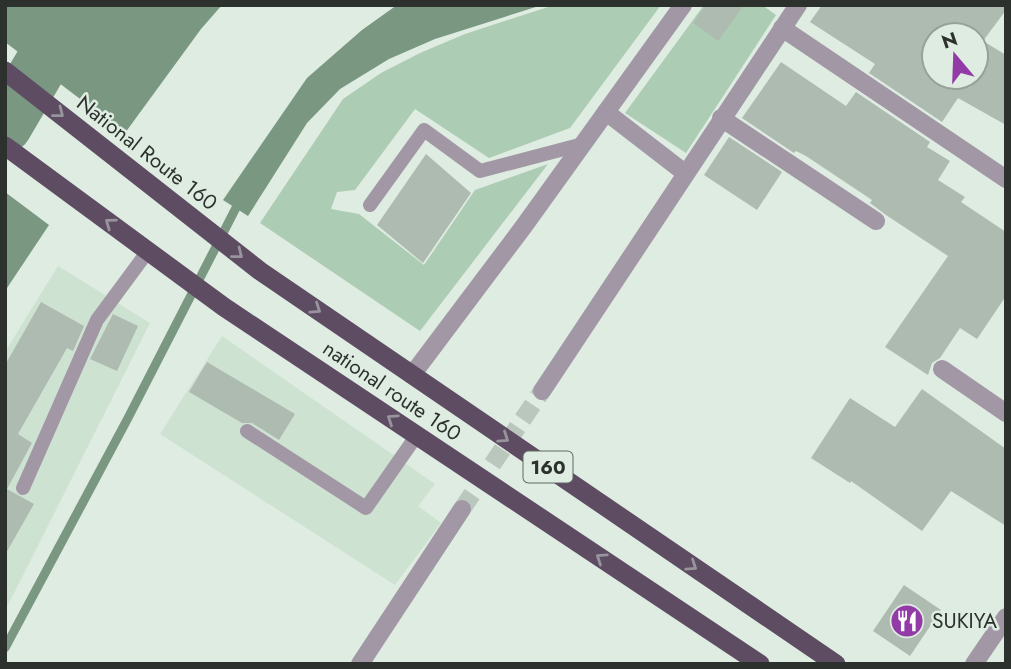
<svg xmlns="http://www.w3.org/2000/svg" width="1011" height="669" font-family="Jost,sans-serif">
<rect width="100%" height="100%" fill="#deece1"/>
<g fill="#cee2d2">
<polygon points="58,266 150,323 5,611 5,352"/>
<polygon points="222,336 435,484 418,506 441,523 395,585 160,434"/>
</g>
<g fill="#adccb4">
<polygon points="554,5 661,5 570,128 489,158 415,109 355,190 337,192 331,209 359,214 424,265 475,190 548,164 420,331 260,223 343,99 381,73 420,53 465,34"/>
<polygon points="704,5 762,5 776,15 686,153 625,113"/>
</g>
<g fill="#7a9781">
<polygon points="5,5 222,5 201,29 125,133 5,42"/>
<polygon points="397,5 542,5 435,39 389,59 340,89 307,123 248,216 223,200 307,78 362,30"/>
<polygon points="5,192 49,225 5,291"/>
</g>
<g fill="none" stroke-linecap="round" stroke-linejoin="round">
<polyline stroke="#7a9781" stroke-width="9" points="5,648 128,418 240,200"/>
<polyline stroke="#7a9781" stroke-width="54" points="5,126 76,5"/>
</g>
<g fill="#aebbb1" fill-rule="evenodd">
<polygon points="706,5 744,5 718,41 693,23"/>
<path d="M822,5H1006V10L983,41L1006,55V125L958,98L942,122L869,73L875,64L810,22ZM934,35H976V77H934Z"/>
<polygon points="781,62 846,106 856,92 930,142 927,147 950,161 938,180 965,197 961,202 1006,232 1006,296 977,339 960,328 940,358 932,363 928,375 885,347 948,256 886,215 870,203 872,200 806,156 796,151 794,153 742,118"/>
<polygon points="729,137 782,172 757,210 704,175"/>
<polygon points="426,154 471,193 423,263 377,225"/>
<polygon points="41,302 84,326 73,351 67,348 18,434 32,443 7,489 34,504 5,555 5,365"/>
<polygon points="113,314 138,326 117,371 90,359"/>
<polygon points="207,362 295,414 279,440 252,423 242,423 189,392"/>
<polygon points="922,389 1006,449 1006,526 951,491 922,531 851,481 850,483 811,458 850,398 895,427"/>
<polygon points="904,585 941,610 910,656 873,631"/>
</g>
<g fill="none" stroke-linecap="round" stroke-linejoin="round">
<polyline stroke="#bac7bd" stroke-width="18" stroke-dasharray="18 9" stroke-linecap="butt" points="462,509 542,391"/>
<g stroke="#a298a5" stroke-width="14">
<polyline points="370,205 424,130 480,171 583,144"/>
<polyline points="247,431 366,508 417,435"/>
<polyline points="23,488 97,320 148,251"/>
</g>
<g stroke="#a298a5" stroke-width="18">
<polyline points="782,28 1006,179"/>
<polyline points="606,112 685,173"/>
<polyline points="721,118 876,221"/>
<polyline points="942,369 1006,413"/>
<polyline points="412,375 524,226 683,5"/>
<polyline points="542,391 798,5"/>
<polyline points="360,664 462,509"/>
<polyline points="974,664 1006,617"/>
</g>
<g stroke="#5e4c63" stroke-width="19">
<polyline points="5,71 260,271 836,664"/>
<polyline points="5,146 224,307 760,664"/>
</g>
</g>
<defs><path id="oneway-chevron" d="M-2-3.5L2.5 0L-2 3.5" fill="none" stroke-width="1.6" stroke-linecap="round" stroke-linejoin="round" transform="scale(1.75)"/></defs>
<g stroke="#98949c">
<use href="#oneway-chevron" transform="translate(59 113) rotate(38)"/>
<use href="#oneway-chevron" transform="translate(110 223) rotate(-144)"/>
<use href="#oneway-chevron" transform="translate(238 254) rotate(38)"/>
<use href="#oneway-chevron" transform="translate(316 309) rotate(34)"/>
<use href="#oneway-chevron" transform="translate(392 419) rotate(-146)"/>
<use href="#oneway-chevron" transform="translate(504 438) rotate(34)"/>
<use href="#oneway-chevron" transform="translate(601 558) rotate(-146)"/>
<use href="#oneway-chevron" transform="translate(692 566) rotate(34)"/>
</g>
<defs>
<symbol id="restaurant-disc" viewBox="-11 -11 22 22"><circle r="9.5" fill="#923ba7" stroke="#deece1"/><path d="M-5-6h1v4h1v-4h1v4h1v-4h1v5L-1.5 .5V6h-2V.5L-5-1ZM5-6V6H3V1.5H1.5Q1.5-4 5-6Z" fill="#fff"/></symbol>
</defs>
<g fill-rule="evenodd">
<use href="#restaurant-disc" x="888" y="602" width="38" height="38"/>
</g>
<g text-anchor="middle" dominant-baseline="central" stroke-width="5" stroke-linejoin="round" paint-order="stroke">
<rect fill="#deece1" stroke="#616963" stroke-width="2" x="523.5" y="451.5" width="49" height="31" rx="5"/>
<g font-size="19" font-weight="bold" fill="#2c312d">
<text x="548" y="467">160</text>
</g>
<g font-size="21" fill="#2c312d" stroke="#deece1">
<text transform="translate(147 153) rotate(38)">National Route 160</text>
<text transform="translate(392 391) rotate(34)">national route 160</text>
</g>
<g font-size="21" fill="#2c312d" stroke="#deece1" text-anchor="start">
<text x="932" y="621">SUKIYA</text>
</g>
</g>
<rect width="1011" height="669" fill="none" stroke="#2c312d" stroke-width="14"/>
<g transform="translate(955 56) rotate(341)"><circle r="33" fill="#deece1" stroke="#97a199" stroke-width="2"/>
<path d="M0-5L12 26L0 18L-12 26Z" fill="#923ba7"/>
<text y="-10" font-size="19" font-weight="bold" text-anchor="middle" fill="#2c312d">N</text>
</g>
</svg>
